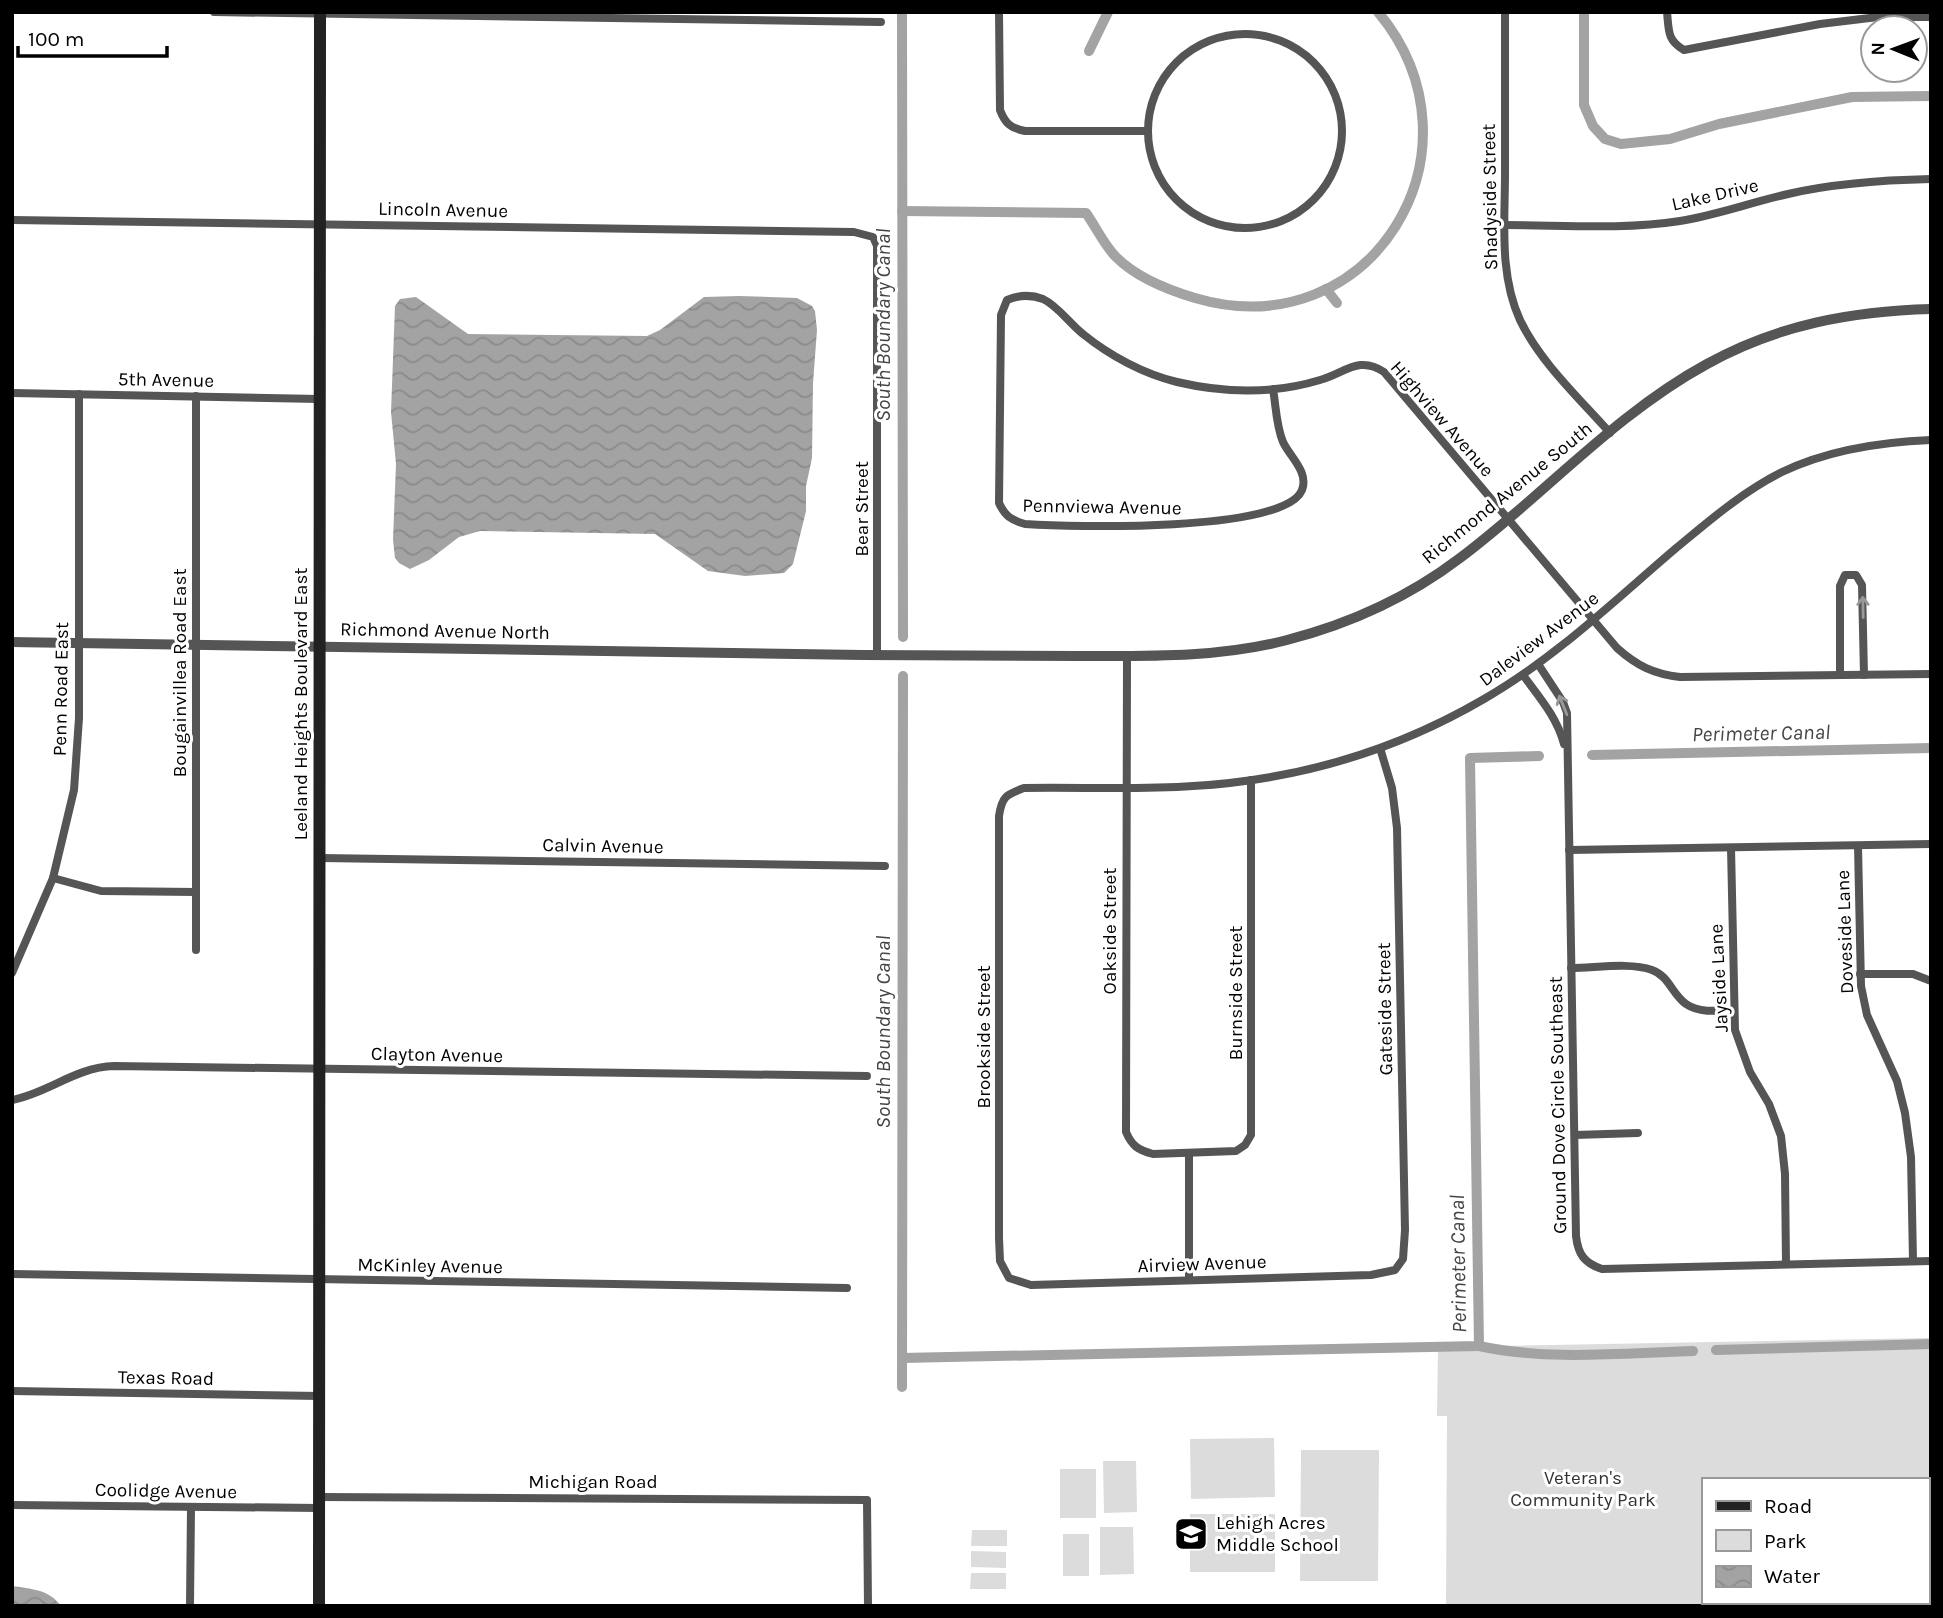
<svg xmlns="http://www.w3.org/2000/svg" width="1943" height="1618" font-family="Karla,sans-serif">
<defs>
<pattern id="water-waves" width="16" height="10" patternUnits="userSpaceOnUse" patternTransform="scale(1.75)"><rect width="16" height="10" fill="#a3a3a3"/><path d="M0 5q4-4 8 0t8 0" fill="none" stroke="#8b8b8b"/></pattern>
</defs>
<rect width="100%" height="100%" fill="#fff"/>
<g fill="#dcdcdc" fill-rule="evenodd">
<path d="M1931,1338V1606H1446L1447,1416H1437L1438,1347ZM1703,1480H1927V1602H1703Z"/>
<polygon points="1274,1438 1275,1497 1191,1499 1190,1439"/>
<polygon points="1301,1450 1379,1450 1378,1581 1300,1581"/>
<polygon points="1103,1461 1136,1461 1137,1512 1104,1513"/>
<rect x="1060" y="1469" width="36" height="49"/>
<rect x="1190" y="1514" width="85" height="58"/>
<polygon points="1100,1527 1133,1527 1134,1574 1100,1575"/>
<polygon points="972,1530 1007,1530 1007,1546 971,1546"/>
<rect x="1063" y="1534" width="26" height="42"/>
<polygon points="971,1551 1006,1552 1006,1568 971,1567"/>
<polygon points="971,1573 1006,1573 1006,1589 970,1589"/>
</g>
<g fill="url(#water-waves)">
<polygon points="739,296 797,298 812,306 815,311 817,330 813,383 812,458 806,486 806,511 793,564 784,573 745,576 708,571 655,534 480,531 459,537 429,560 410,569 399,563 395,558 393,540 396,464 391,412 395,306 400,299 416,297 468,334 647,336 660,330 704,297"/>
<path d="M12,1586C31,1589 49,1589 61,1606H12Z"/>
</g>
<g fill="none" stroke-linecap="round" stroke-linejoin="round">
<g stroke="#a3a3a3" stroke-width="10">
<polyline points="902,12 903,637"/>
<polyline points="1584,12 1584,105 1593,126 1605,139 1621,144 1670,139 1719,124 1852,97 1931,96"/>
<polyline points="1089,51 1108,12"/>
<path d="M902,211L1086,213C1096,227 1104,245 1116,257C1136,277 1168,290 1195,298C1371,350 1493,150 1378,12"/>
<polyline points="1326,289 1337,303"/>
<polyline points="1592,755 1931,748"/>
<path d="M1479,1346C1549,1361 1622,1353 1693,1351"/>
<polyline points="1716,1350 1931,1344"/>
<polyline points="902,1358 1479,1346 1470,758 1539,756"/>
<polyline points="902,1387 903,676"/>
</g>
<g stroke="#555" stroke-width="8">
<polyline points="214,12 881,22"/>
<path d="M999,12L1000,110C1005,123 1010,128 1025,131H1148"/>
<path d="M1505,12C1505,66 1505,119 1505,173C1505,222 1499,274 1520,320C1540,362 1579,398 1610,433"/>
<path d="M1667,12C1669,31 1667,40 1684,50L1820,24L1878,17H1931"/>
<circle cx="1245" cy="131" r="97"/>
<polyline points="12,220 854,232 873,237 877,246 877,655"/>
<path d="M1504,225C1562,225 1622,230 1680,221C1717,215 1752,202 1788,194C1835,183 1883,180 1931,179"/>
<path d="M1273,389C1276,406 1276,425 1283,442C1290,457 1309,472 1302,490C1285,533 1069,527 1025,524C1011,520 1005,516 999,503L1001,315L1007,300C1019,295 1030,294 1043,299C1058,306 1070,324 1083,334C1110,356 1144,374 1177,382C1224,393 1274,394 1320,380C1345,373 1359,355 1384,372L1617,648C1637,666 1654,674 1680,677L1931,674"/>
<polyline points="12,393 319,399"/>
<polyline points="196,396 196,950"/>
<path d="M1127,656L1126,1132C1132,1146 1138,1150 1153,1154L1236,1151L1245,1145L1251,1135V780"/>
<path d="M1538,664L1563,702L1567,713L1576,1236C1578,1254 1584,1263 1602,1269L1931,1261"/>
<polyline points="1840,674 1840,586 1845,575 1856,575 1862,585 1864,675"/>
<path d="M1523,675C1539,697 1557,717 1564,744"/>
<path d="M1380,748L1392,788L1397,828L1405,1230L1403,1259L1395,1270L1371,1275L1031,1285L1009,1278L1000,1261L999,1238V816C1002,796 1006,795 1024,788C1080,787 1137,790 1193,786C1296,780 1395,751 1484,699C1554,659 1614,601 1675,549C1709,521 1742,492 1782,472C1828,450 1880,442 1931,440"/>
<polyline points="1858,846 1861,986 1867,1015 1897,1081 1905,1113 1911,1157 1913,1261"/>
<polyline points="1731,848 1735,1030 1750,1072 1769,1104 1781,1136 1785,1174 1786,1264"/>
<polyline points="1569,850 1931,844"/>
<polyline points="320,858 885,866"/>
<polyline points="53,878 101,891 196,892"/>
<path d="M1571,968C1595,968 1630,962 1652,970C1669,976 1672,994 1686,1004C1699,1013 1718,1011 1733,1010"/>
<polyline points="12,973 53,878 74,790 79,718 79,394"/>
<polyline points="1860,974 1913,974 1931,981"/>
<path d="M12,1100C48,1093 76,1067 114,1066L867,1076"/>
<polyline points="1575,1135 1638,1133"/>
<polyline points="12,1274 847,1288"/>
<polyline points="1189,1280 1189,1153"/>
<polyline points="12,1391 320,1396"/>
<polyline points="319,1497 867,1500 868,1606"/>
<polyline points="12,1505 319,1508"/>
<polyline points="190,1606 191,1507"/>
</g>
<path stroke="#555" stroke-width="10" d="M12,642C296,647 580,653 863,655C934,656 1005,656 1076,656C1147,656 1218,658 1287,640C1349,624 1410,596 1460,558C1544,495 1615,414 1707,364C1777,325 1852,311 1931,309"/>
<polyline stroke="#222" stroke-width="12" points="319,1606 320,12"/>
</g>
<defs><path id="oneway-shaft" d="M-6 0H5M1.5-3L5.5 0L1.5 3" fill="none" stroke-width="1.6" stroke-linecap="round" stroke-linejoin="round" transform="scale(1.75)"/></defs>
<g stroke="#999">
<use href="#oneway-shaft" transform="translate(1863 607) rotate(-91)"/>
<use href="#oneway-shaft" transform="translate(1563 705) rotate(-112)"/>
</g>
<defs>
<symbol id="school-square" viewBox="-11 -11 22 22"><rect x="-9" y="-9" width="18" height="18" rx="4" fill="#000" stroke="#fff"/><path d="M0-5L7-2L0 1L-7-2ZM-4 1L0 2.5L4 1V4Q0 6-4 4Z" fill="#fff"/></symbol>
</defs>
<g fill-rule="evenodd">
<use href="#school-square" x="1172" y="1515" width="38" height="38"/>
</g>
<g text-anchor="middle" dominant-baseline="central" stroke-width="6" stroke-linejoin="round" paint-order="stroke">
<g font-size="19" fill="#000" stroke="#fff">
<text transform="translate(1715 195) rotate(-13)">Lake Drive</text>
<text transform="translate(1490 197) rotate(-91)">Shadyside Street</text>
<text transform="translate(443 210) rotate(1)">Lincoln Avenue</text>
<text transform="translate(166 380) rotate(1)">5th Avenue</text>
<text transform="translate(1442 419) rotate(49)">Highview Avenue</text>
<text transform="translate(1507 493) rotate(-39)">Richmond Avenue South</text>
<text transform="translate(1102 507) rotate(1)">Pennviewa Avenue</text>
<text transform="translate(862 509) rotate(-90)">Bear Street</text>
<text transform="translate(445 631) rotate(1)">Richmond Avenue North</text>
<text transform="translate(1539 639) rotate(-37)">Daleview Avenue</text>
<text transform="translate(180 673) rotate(-90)">Bougainvillea Road East</text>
<text transform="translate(61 689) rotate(-89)">Penn Road East</text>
<text transform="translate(301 704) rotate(-90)">Leeland Heights Boulevard East</text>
<text transform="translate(603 846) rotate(1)">Calvin Avenue</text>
<text transform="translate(1110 931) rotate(-90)">Oakside Street</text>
<text transform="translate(1845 932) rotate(-92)">Doveside Lane</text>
<text transform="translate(1719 978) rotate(-93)">Jayside Lane</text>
<text transform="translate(1236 993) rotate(-90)">Burnside Street</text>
<text transform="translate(1385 1009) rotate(-91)">Gateside Street</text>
<text transform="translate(984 1037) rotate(-90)">Brookside Street</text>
<text transform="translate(437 1055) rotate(1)">Clayton Avenue</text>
<text transform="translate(1558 1105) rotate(-91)">Ground Dove Circle Southeast</text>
<text transform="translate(1202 1264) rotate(-2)">Airview Avenue</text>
<text transform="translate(430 1266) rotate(1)">McKinley Avenue</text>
<text transform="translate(166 1378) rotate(1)">Texas Road</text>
<text x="593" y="1482">Michigan Road</text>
<text transform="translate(166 1491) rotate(1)">Coolidge Avenue</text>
</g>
<g font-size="19" fill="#333" stroke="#fff">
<text x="1583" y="1478">Veteran's<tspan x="1583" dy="22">Community Park</tspan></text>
</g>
<g font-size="19" fill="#000" stroke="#fff" text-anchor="start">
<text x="1216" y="1523">Lehigh Acres<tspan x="1216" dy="22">Middle School</tspan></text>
</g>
<g font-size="21" font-style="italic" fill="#444" stroke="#fff">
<text transform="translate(883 325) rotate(-90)">South Boundary Canal</text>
<text transform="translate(1761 733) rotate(-1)">Perimeter Canal</text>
<text transform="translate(883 1032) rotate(-90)">South Boundary Canal</text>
<text transform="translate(1458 1264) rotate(-91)">Perimeter Canal</text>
</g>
</g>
<rect width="1943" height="1618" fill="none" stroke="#000000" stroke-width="28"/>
<rect x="1702" y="1478" width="228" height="126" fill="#ffffff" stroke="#999999" stroke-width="2"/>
<rect x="1716" y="1501" width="35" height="10" fill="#222222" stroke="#999999" stroke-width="2"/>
<text x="1764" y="1513" font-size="21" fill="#000000">Road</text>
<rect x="1716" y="1530" width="35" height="21" fill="#dcdcdc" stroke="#999999" stroke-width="2"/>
<text x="1764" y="1548" font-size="21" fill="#000000">Park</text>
<rect x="1716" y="1566" width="35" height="21" fill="url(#water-waves)" stroke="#999999" stroke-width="2"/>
<text x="1764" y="1583" font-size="21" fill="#000000">Water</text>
<g transform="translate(1894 49) rotate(271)"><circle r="33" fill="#ffffff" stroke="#999999" stroke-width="2"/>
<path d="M0-5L12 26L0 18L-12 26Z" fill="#000000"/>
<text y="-10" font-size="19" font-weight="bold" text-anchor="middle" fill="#000000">N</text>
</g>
<path d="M18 46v10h149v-10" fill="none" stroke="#000000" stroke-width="3.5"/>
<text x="28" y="46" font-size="21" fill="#000000" stroke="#ffffff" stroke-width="5" paint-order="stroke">100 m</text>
</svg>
